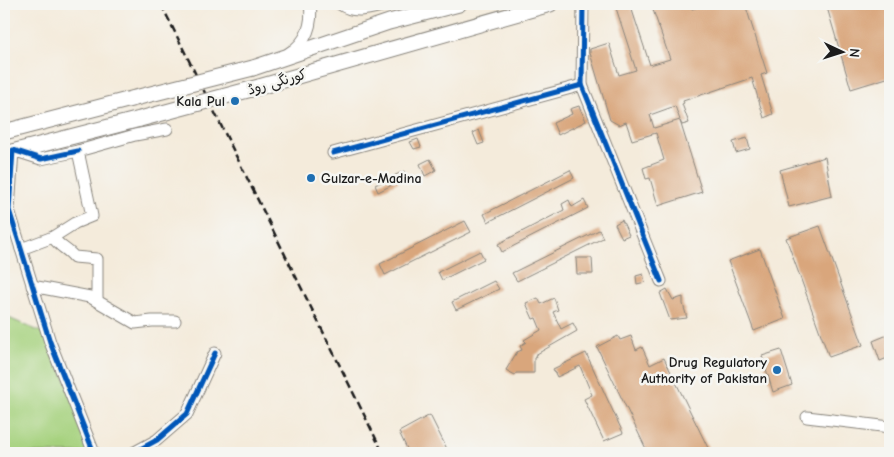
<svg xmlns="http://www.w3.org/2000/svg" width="894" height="457" font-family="'Comic Neue','Playpen Sans Arabic',sans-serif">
<rect width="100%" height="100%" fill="#f6f6f2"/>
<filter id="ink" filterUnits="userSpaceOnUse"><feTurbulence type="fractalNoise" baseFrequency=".02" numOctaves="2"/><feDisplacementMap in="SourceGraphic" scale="10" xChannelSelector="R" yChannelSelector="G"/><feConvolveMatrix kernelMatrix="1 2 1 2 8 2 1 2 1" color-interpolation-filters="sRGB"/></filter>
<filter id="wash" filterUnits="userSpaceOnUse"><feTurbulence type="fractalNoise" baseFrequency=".0096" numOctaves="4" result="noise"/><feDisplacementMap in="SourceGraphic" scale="20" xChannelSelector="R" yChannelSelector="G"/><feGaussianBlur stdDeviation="1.12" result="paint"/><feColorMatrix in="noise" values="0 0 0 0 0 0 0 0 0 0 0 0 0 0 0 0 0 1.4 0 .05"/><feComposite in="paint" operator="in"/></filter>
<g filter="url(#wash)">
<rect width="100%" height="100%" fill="#f4ebdb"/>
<polygon fill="#a5d17d" stroke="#60764c" points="4,316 48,335 94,453 4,453"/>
<g id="blocks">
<g fill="#d9a67b" fill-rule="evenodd">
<path d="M627,4H630L650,65L670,59L651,4H690L692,9L708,4H745L767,73L761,75L773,114L764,118L752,78L683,101L684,103L682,104L689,123L682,125L680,121L702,192L658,206L650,178L646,179L643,168L664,160L656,133L632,140L626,122L619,125L610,120L590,53V49L609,43L619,75L636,70L616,8ZM675,106L680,120L654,128L650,115Z"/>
<polygon points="826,4 890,4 890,77 851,89"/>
<polygon points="579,106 586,121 558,135 553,123 572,114 570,109"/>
<polygon points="479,130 484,143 478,145 473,133"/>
<polygon points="747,138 750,149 736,153 733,142"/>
<polygon points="418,139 421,147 414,149 410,142"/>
<polygon points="825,157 832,196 789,207 780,170"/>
<polygon points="430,159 436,170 425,176 420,164"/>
<polygon points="570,170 574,178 488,222 484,214"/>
<polygon points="404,171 408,177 378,192 375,185"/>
<polygon points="569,200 572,207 584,200 588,208 502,252 498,244 564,210 562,204"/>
<polygon points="622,220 629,235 622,238 615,224"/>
<polygon points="465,221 471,232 385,275 380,264"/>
<polygon points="820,226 863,345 829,357 786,238"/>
<polygon points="599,230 603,238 517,281 512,273"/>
<polygon points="760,249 785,319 754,331 728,261"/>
<polygon points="480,251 484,259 442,280 438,272"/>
<polygon points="576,258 592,258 593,274 577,274"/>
<polygon points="643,274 645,282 637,284 636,276"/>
<polygon points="494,281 499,289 456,310 452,302"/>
<polygon points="667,289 673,300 683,297 683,304 687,318 670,320 660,293"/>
<polygon points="538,298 541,304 554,298 558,310 553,312 561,329 573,323 577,331 535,355 536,357 534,358 534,373 516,373 515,375 506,370 517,352 522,350 520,346 526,342 524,340 541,330 536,318 533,319 526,303"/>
<polygon points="890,334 890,357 880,361 873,341"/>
<polygon points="618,336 620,340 631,336 636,350 642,347 650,365 664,358 709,450 701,453 648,453 597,347"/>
<polygon points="781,350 792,385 773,392 762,356"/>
<polygon points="586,353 623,433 604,441 584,399 592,395 580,366 557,377 553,369"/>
<polygon points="430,415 449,453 409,453 399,432"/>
</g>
</g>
</g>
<g filter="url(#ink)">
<use href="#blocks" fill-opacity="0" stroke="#88847c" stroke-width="1"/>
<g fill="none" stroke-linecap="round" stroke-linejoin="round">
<defs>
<g id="minor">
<path d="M340,4C355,15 372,8 389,4"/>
<polyline points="583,4 582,85 661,281"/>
<path d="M289,53C307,43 313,23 310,4"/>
<polyline points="78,151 41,159 13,150 9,210 50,342 94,453"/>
<polyline points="333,153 582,85"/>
<path d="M53,237C59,247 68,249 74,257L97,259V301"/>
<polyline points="21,249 53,237 75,223 92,216 78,151 135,135 167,129"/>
<polyline points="32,286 90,297 135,323 152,321 175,321"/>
<polyline points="807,417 890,427"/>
<polyline points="133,453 157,440 187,414 215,353"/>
</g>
<g id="major">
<polyline points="253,68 389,22 459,4"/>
<polyline points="259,87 550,4"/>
<polyline points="4,132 135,98"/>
<polyline points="4,154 140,119"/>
</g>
</defs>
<use href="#minor" stroke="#88847c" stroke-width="13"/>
<use href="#major" stroke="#88847c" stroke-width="17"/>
<use href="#minor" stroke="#fff" stroke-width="11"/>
<use href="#major" stroke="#fff" stroke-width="15"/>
<polyline stroke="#1c1c1c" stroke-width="2.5" stroke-dasharray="8 4" stroke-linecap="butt" points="161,4 383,453"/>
<defs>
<g id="major-bridge">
<polyline points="135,98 253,68"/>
<polyline points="140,119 259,87"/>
</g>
</defs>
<use href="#major-bridge" stroke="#88847c" stroke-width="17" stroke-linecap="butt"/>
<use href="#major-bridge" stroke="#fff" stroke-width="15"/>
<defs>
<g id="cycleway">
<polyline points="583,4 582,85 661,281"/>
<polyline points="78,151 41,159 13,150 9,210 50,342 94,453"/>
<polyline points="333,153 582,85"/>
<polyline points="133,453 157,440 187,414 215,353"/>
</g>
</defs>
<use href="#cycleway" stroke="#f6f6f2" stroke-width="8"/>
<use href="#cycleway" stroke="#0057b8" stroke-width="5"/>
</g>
</g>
<g fill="#1f6fb2" stroke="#f6f6f2" stroke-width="2">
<circle cx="235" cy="101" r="5"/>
<circle cx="311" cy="178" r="5"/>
<circle cx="777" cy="370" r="5"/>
</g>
<g text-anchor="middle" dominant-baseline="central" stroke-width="5" stroke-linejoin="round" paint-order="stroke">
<g font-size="14" fill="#1c1c1c" stroke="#f6f6f2">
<text transform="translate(277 82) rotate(-16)">کورنگی روڈ</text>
</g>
<g font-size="14" font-weight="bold" fill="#1c1c1c" stroke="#f6f6f2" text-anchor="end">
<text x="225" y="101">Kala Pul</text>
<text x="321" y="178" text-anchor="start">Gulzar-e-Madina</text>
<text x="767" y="362">Drug Regulatory<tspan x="767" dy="16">Authority of Pakistan</tspan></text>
</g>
</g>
<rect width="894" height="457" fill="none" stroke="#f6f6f2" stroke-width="20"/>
<g transform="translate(842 52) rotate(94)" stroke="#f6f6f2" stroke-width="4" paint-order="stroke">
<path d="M0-4L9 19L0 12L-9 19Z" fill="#1c1c1c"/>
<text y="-8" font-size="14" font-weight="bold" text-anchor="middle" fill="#1c1c1c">N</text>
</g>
</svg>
